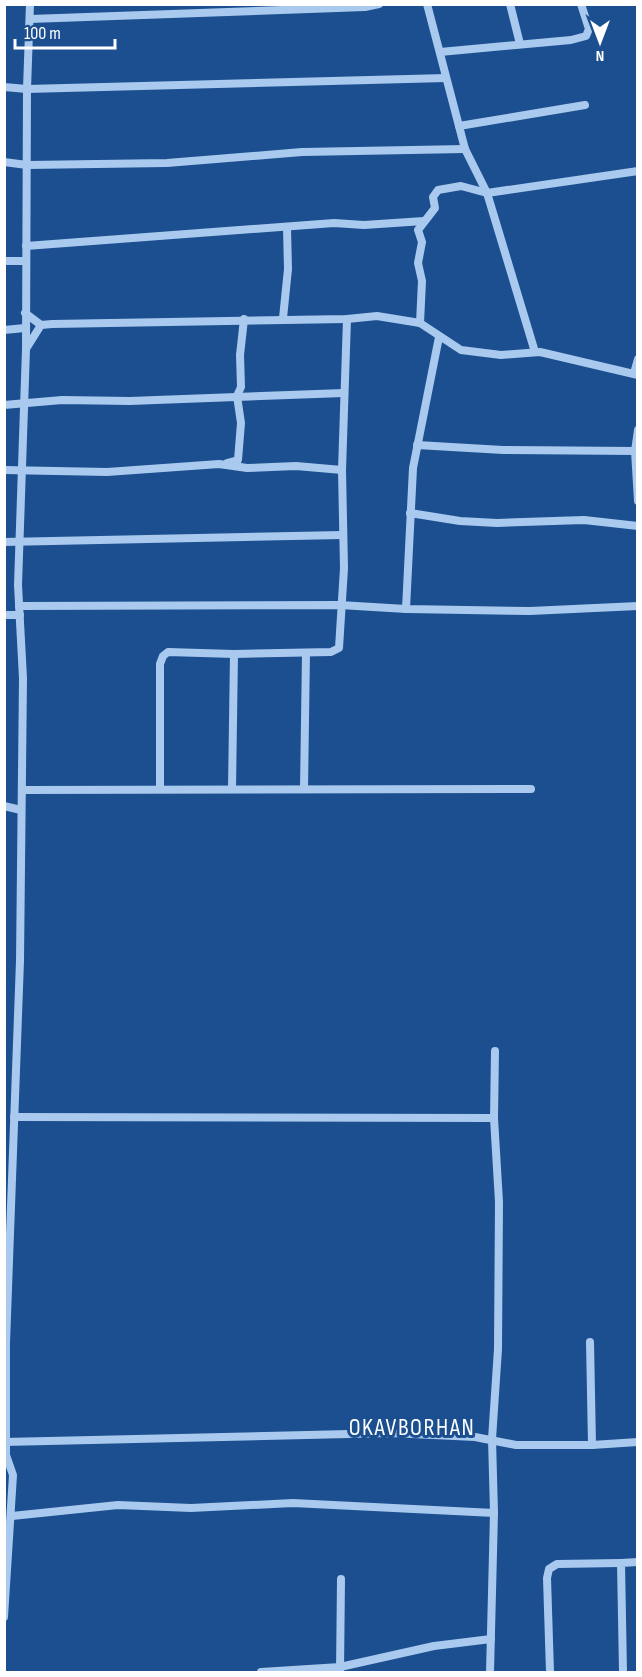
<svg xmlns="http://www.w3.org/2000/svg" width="642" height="1677" font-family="'Sofia Sans Condensed',sans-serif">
<rect width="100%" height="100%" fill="#1b4f8f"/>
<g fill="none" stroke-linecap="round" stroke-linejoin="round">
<g stroke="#a9c9ee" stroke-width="8">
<polyline points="427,4 465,149 487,193 535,352"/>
<polyline points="510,4 520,44"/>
<polyline points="30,19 365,7 379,4"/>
<polyline points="440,52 571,40 586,36 589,29 581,4"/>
<polyline points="4,87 27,89 446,78"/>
<polyline points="459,126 585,105"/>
<polyline points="4,162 27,165 167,163 302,152 465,149"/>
<polyline points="26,246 334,223 364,225 424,221"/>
<polyline points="4,261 26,261"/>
<polyline points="25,313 41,325"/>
<polyline points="283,318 288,269 287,228"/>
<polyline points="420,323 422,281 418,263 422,242 418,230 435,208 433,197 438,190 461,186 487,193 638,171"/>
<polyline points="4,330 25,328"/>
<polyline points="26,348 27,89 30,4"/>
<polyline points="634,373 638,359"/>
<polyline points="4,405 62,400 130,401 344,393"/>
<polyline points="638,430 635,451 638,501"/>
<polyline points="417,445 503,450 635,451"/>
<polyline points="227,463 238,460 241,423 237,396 241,387 240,355 244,319"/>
<polyline points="4,470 107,472 219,464 247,468 296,466 342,470"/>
<polyline points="410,513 460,521 497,523 584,520 638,526"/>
<polyline points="4,542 343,535"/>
<polyline points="19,606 340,605 406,609 530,611 638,606"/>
<polyline points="406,609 413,468 439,337"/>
<polyline points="4,615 20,615"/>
<polyline points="160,789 160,664 163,656 168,652 234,654 331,652 339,648 344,568 342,470 347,319"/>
<polyline points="232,789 234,654"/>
<polyline points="304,789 306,653"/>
<polyline points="23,790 531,789"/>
<polyline points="4,806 21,810"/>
<polyline points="14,1117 494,1118"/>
<polyline points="590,1342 592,1445"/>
<polyline points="4,1442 391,1433 475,1437 516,1445 592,1445 638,1442"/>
<polyline points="12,1516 118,1505 191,1508 293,1503 494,1513 492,1439 498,1349 499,1202 494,1118 495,1051"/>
<polyline points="4,1617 13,1475 6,1455 6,1343 20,961 23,678 18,585 26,349 41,325 52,324 347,319 377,316 420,323 461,350 501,355 540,352 638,375"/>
<polyline points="261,1672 340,1667 434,1646 491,1639"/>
<polyline points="340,1672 341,1579"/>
<polyline points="490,1672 494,1513"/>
<polyline points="550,1672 547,1578 549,1569 557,1564 621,1563"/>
<polyline points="623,1672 621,1563 638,1562"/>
</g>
</g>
<g text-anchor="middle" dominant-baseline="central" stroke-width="6" stroke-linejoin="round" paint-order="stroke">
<g font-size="24" letter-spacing="1.5" fill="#fff" stroke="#1b4f8f">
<text x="412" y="1427">OKAVBORHAN</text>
</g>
</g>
<rect width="642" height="1677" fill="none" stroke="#ffffff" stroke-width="12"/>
<g transform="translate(600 42) rotate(180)" stroke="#1b4f8f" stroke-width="4.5" paint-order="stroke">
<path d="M0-4.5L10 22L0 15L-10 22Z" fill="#ffffff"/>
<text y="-9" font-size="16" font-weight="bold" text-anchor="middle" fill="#ffffff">N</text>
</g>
<path d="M15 39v9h100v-9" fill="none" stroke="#ffffff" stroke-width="3"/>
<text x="24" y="39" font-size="18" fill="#ffffff" stroke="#1b4f8f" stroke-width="4.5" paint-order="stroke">100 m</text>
</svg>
